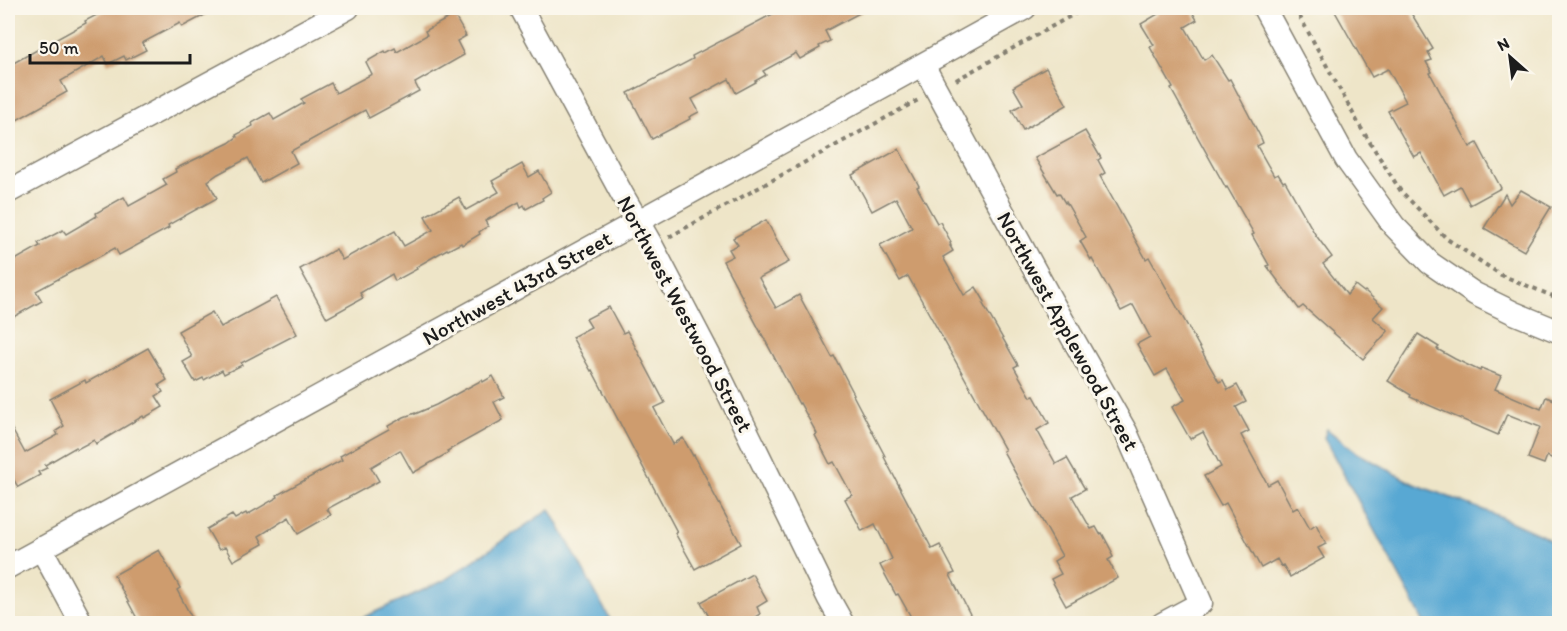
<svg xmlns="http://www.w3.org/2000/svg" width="1567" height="631" font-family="Itim,sans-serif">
<rect width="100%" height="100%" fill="#fbf7ec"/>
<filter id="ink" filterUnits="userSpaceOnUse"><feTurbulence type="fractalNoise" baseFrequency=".0167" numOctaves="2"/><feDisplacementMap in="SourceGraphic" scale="12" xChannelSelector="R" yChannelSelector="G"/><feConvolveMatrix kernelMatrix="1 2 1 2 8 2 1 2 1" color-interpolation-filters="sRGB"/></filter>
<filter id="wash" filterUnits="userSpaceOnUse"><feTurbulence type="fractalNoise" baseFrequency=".008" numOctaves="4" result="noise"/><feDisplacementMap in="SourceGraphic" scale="24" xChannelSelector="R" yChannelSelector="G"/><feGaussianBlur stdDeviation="1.35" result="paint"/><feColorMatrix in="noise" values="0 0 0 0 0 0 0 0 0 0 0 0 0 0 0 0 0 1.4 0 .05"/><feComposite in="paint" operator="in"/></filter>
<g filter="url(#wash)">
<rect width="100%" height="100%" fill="#eee5c8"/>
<g fill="#59a8d3" stroke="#3a6278" stroke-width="1.5">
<polygon points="1327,429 1354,451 1412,483 1494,514 1541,535 1559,546 1559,615 1543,623 1424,623 1410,596 1324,438"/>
<polygon points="550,509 612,623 351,623 443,581"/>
</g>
<g id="blocks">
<g fill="#ce9c6e">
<polygon points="110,8 218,8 182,27 180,23 142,43 146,50 126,60 124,56 108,64 104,56 61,81 67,92 8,125 8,66 86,23 85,21"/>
<polygon points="784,8 869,8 825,31 830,41 819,46 820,48 800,59 796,53 763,71 766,75 755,81 756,82 736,93 729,79 692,99 699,112 689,117 690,119 652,139 628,93 693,59 692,56"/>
<polygon points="1154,8 1190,8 1197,20 1185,27 1204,60 1212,55 1228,80 1230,79 1261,138 1263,143 1257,146 1274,176 1278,174 1283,182 1285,181 1315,234 1332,257 1323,264 1347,295 1355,285 1364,292 1365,291 1383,307 1373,318 1388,331 1363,359 1303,306 1299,309 1267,266 1269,265 1252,235 1254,234 1227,187 1226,188 1171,89 1173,88 1150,47 1154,45 1141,24 1158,14"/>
<polygon points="1333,8 1408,8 1433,49 1428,52 1432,60 1426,62 1432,72 1430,73 1470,147 1477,143 1501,188 1470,205 1460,186 1444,195 1421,153 1414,157 1388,111 1406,102 1388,69 1372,77"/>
<polygon points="454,15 466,36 457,41 464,55 415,83 419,91 369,118 365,110 291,151 297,163 261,183 248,158 218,174 208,181 217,198 168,225 169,228 119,255 115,248 36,291 42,301 8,320 8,264 40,246 38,243 63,230 66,234 97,216 96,213 124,197 129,206 167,185 163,179 176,172 175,169 229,143 237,137 236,135 253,126 252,123 270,113 274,120 304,103 301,99 331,83 336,93 372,74 366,62 385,51 386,53 395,48 397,52 427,35 425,31"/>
<polygon points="1046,68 1067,105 1023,130 1012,110 1023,104 1013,87"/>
<polygon points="1085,131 1101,158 1098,160 1105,173 1100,176 1146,259 1149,257 1219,382 1223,380 1228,390 1237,385 1246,402 1236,407 1249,431 1241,435 1268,485 1277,480 1293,510 1298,507 1310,528 1316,524 1326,544 1318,548 1324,558 1290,577 1283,565 1281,566 1277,559 1261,568 1226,503 1221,506 1204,476 1221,467 1203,432 1190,439 1172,407 1185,400 1167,369 1155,376 1137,344 1150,337 1133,305 1121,311 1092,259 1091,260 1080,241 1086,237 1066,202 1065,203 1059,193 1057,194 1035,158"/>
<polygon points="899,149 919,186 917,187 937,223 940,222 951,242 950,243 951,246 950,246 953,251 943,257 964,295 976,287 985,302 983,304 1018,365 1014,367 1031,397 1034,396 1049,423 1037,430 1056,464 1067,458 1085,489 1072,496 1091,529 1096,527 1100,534 1102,533 1112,552 1111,553 1113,557 1108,560 1118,578 1066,606 1051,579 1061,574 1054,561 1062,556 1003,451 1005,450 908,276 900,281 880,245 912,228 896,198 872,211 852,175"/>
<polygon points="522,164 529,177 539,171 551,192 542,198 543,200 526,209 524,205 521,207 519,202 485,221 488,226 479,232 480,234 462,245 461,243 448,250 447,249 416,267 417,269 395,281 392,274 360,293 363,298 327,318 300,269 336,249 342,260 395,231 404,246 433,230 425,216 459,197 466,210 499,192 492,181"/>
<polygon points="1521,190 1551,207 1524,251 1484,228 1505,194 1510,204"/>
<polygon points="766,220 789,262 759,278 776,308 799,295 832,357 834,356 854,394 853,395 885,456 884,457 932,549 940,545 955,573 950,575 975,624 915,624 898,594 896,595 880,565 892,559 875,524 862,531 845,499 852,495 834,462 830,464 815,435 817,434 800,403 799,404 723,261 733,256 729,249 738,245 733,238"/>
<polygon points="276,297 297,334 241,363 242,365 224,374 222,370 204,380 203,378 195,382 183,362 192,357 178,331 212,312 221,327"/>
<polygon points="609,307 623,333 627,331 665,403 654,408 673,444 683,438 693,456 694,455 710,485 709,485 741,544 695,569 675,533 677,532 592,370 591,371 572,337 591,327 586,319"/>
<polygon points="1418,334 1439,347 1437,349 1455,359 1480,371 1481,368 1501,376 1495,389 1541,409 1546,397 1560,402 1560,462 1547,456 1544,464 1528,458 1540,427 1507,414 1498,435 1410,397 1411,395 1388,381"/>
<polygon points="148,348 167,380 159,385 163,392 156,396 163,407 144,418 143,416 96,444 94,440 77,449 76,447 45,465 47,468 38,472 40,475 18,487 14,480 8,484 8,422 25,453 58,435 56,431 64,426 50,399 85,380 86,383"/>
<polygon points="493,376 504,397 494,402 503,420 447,451 448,453 413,473 400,450 371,467 379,481 327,509 331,515 298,534 289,517 259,536 263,544 233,561 225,547 219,550 207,529 232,515 235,519 246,513 247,515 278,497 277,495 342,460 340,456 389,429 388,426 404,417 415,413 415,414 436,405 482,380 483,382"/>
<polygon points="159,550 180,588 177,590 195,624 140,624 114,575"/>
<polygon points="752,574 767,601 757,607 760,614 752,619 754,624 713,624 701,602"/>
</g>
</g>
</g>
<g filter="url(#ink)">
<use href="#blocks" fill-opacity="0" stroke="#858072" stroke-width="1.5"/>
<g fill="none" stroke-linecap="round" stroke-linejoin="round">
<defs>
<g id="minor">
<polyline points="521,8 622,194 652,246 717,370 829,599 843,624"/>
<polyline points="1264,8 1346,159 1394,226 1430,263 1475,294 1514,313 1560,332"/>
<polyline points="923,65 1051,300 1126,432 1201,603 1162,624"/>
<polyline points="8,192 348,8"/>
<polyline points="41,548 82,624"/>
<polyline points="8,567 615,234 1025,8"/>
</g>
</defs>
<use href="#minor" stroke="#858072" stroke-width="25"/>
<g stroke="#858072" stroke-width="4" stroke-dasharray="4.5 4.5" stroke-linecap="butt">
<polyline points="1295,8 1361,128 1400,190 1447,239 1501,275 1560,299"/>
<polyline points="956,80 1085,8"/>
<polyline points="669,237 920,99"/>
</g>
<use href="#minor" stroke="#fff" stroke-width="22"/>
</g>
</g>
<g text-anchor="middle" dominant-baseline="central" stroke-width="6" stroke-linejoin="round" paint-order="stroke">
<g font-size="22" fill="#1c1c1c" stroke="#fbf7ec">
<text transform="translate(517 288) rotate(-29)">Northwest 43rd Street</text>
<text transform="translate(685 314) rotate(62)">Northwest Westwood Street</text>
<text transform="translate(1068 331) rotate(61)">Northwest Applewood Street</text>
</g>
</g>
<rect width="1567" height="631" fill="none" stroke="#fbf7ec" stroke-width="30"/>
<g transform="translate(1510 57) rotate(332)" stroke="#fbf7ec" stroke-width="4.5" paint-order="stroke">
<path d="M0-4.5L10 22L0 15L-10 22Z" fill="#1c1c1c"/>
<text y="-9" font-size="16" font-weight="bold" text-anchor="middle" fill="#1c1c1c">N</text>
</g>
<path d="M30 54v9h160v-9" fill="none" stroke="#1c1c1c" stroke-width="3"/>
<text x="39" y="54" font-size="18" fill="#1c1c1c" stroke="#fbf7ec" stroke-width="4.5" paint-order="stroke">50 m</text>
</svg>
